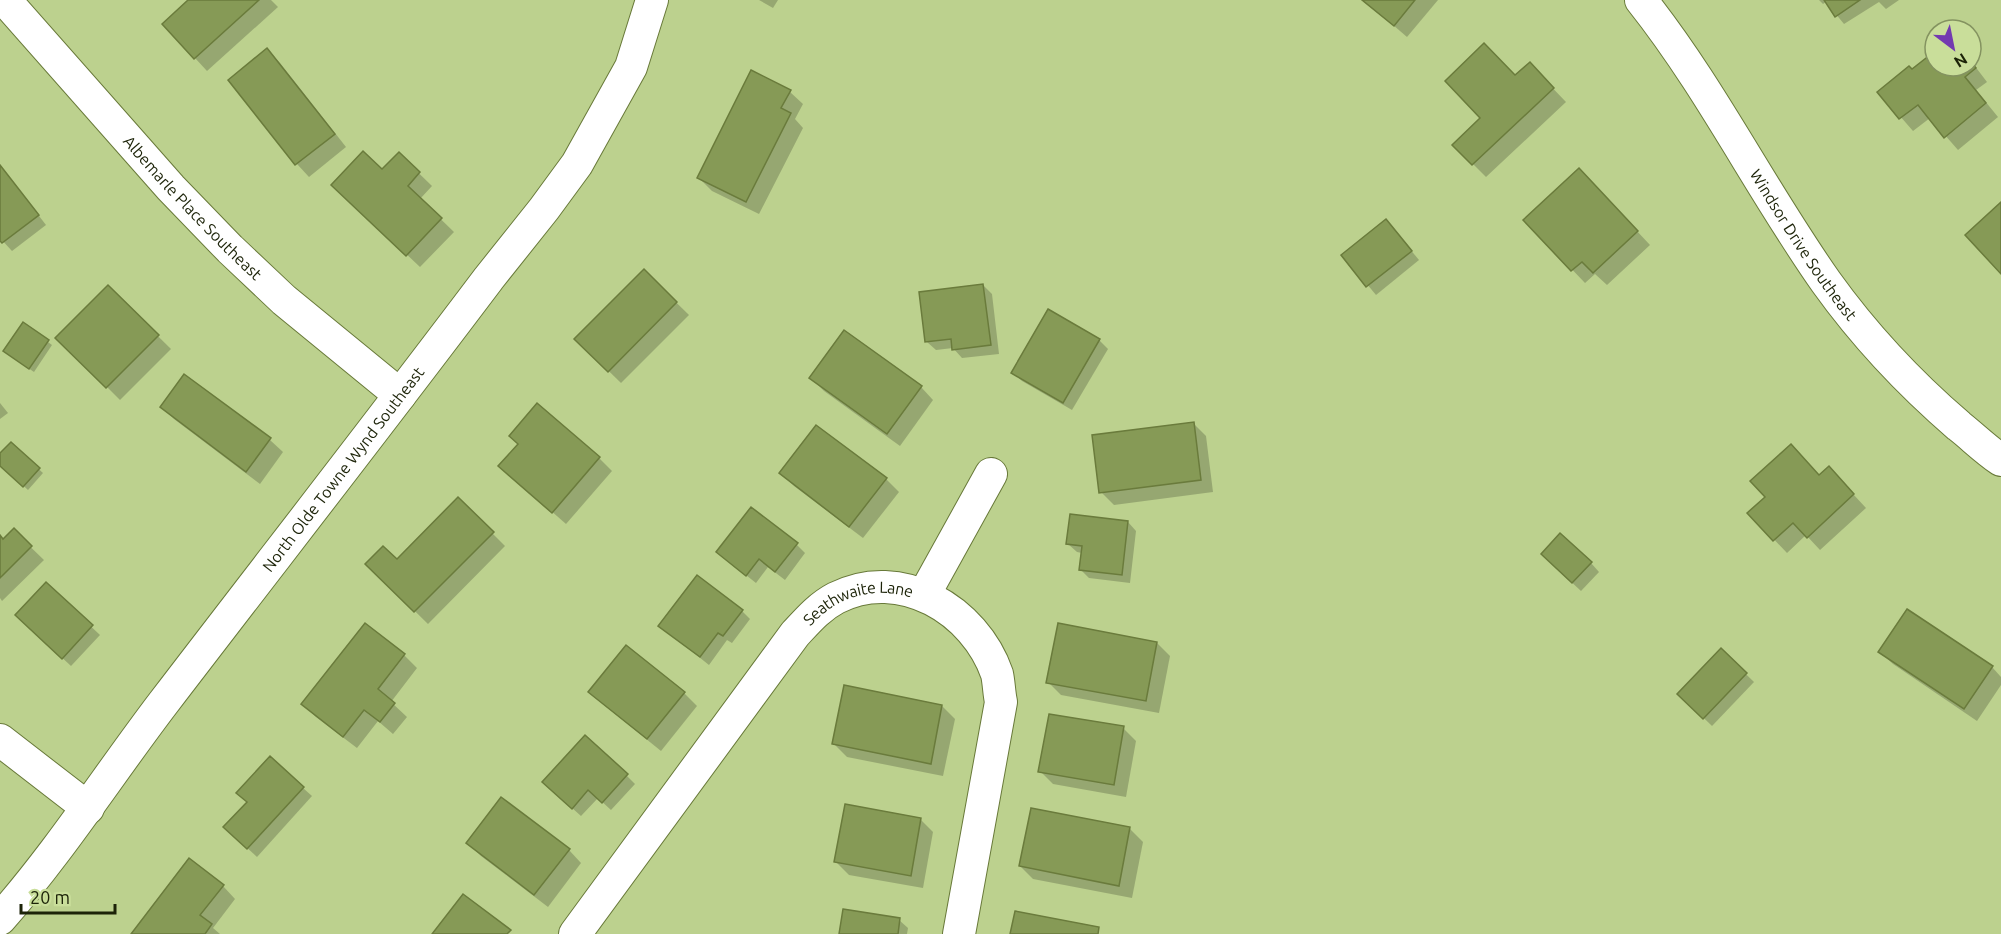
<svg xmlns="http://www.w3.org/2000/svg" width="2001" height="934" font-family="Ubuntu,sans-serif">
<rect width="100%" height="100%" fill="#bcd18e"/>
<g fill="#0003">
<polygon points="190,0 271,0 278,7 207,71 195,58"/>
<polygon points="759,0 778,0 773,8"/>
<polygon points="1364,0 1438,0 1407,37"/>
<polygon points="1819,0 1899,0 1886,9 1879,2 1844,24 1826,2 1823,4"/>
<polygon points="267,50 280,63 346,147 309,177 297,164 230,80"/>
<polygon points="1935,53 1935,66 1971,66 1971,61 1987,82 1976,90 1998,117 1958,150 1930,118 1913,131 1879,92 1913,71"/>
<polygon points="1515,77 1542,77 1566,102 1486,177 1454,145 1482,118"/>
<polygon points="790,92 803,104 795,119 803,128 759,214 712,191 699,178"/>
<polygon points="399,154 432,186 420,199 454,232 420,267 346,197 383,171"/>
<polygon points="0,165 46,225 12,251 0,238"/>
<polygon points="1592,183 1650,245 1607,285 1595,274 1585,283 1525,220"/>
<polygon points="1394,230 1419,260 1376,295 1343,255"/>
<polygon points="644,271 689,315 621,383 576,339"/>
<polygon points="983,285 992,294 999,354 962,358 953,348 936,350 927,342"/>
<polygon points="108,287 171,349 120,400 58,338"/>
<polygon points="23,324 52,345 34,372 9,355"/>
<polygon points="1099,340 1108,349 1072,410 1022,381 1013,373"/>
<polygon points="185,376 270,440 283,452 260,484 174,419 162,407"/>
<polygon points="811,378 921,387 933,400 900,446 824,391"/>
<polygon points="0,403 8,413 0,419"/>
<polygon points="1193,423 1206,436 1213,492 1114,505 1101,492"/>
<polygon points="11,444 43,473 28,490 0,464 0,455"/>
<polygon points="519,445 599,458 612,471 566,524 500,466"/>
<polygon points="781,473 886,479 899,492 863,538 794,486"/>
<polygon points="1820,477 1841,481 1866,508 1820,550 1806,535 1787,553 1749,513"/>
<polygon points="458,499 505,546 428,624 367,564 397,561"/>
<polygon points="1128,522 1136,531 1130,583 1089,578 1080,569 1082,553 1077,552 1068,544"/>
<polygon points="14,531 44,560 2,601 0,598 0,537 4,541"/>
<polygon points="797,545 805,553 785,580 768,567 756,583 727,560"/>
<polygon points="1551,563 1591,563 1599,572 1581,591"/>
<polygon points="46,584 100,635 71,666 26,624"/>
<polygon points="742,611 750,619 732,643 727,640 709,665 660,626"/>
<polygon points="366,625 404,655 417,668 391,702 407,717 393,734 378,721 357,748 316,717 303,704"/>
<polygon points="1157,643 1170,656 1159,713 1061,695 1048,682"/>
<polygon points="626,647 684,693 697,706 661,751 603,704 590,691"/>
<polygon points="1721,650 1754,682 1712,726 1679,694"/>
<polygon points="1880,652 1992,667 2001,677 2001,685 1977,721 1893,664"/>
<polygon points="942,706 955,719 943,776 847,757 834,744"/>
<polygon points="1123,728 1136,741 1126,797 1053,784 1040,771"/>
<polygon points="627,776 635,784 611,810 598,798 581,816 552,790"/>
<polygon points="303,788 312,796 257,857 234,836"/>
<polygon points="1032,810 1130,829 1143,842 1132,898 1033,879 1020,866"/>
<polygon points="920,819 933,832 923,888 849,875 836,862"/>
<polygon points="468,843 569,850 581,863 548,907 481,856"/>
<polygon points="223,886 235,899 213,928 220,934 133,934"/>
<polygon points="899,920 908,928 907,934 840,934"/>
</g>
<g fill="#869a56" stroke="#6a7b3c" stroke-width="1.5">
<polygon points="188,0 259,0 194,59 162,24"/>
<polygon points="1362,0 1415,0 1394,26"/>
<polygon points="1824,0 1860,0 1835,17"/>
<polygon points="1484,43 1515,75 1530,62 1554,88 1472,165 1452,145 1480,118 1445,81"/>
<polygon points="267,48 335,134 295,165 228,80"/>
<polygon points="1935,51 1935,66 1971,66 1971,62 1976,68 1965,77 1986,103 1944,138 1918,105 1899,119 1877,92 1909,66 1912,69"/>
<polygon points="751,70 791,90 781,108 791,113 746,202 697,178"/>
<polygon points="363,151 382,169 399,152 420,172 408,186 442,218 406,256 331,185"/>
<polygon points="0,165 39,215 2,243 0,241"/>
<polygon points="1579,168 1638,231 1593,273 1582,262 1571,271 1523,220"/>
<polygon points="2001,202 2001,274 1965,235"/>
<polygon points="1386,219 1412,251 1366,287 1341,255"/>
<polygon points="644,269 677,302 608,372 574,339"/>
<polygon points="983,284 991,345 952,350 951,339 925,342 919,292"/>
<polygon points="108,285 159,335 106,388 55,338"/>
<polygon points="1048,309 1100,339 1063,403 1011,373"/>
<polygon points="23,322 49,340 29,369 3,351"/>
<polygon points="844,330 922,386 887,434 809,378"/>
<polygon points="184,374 271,438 246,472 160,407"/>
<polygon points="537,403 600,457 552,513 498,466 518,444 509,436"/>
<polygon points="1194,422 1201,480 1099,493 1092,435"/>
<polygon points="816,425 887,478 849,527 779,473"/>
<polygon points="11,442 40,468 23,487 0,466 0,453"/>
<polygon points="1791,444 1819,475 1829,466 1854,494 1807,538 1793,523 1773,541 1747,513 1765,497 1750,481"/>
<polygon points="458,497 494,532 414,612 365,564 383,546 397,559"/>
<polygon points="751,507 798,543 775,572 759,559 746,576 716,552"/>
<polygon points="1070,514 1128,521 1122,575 1079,570 1082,546 1066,544"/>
<polygon points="14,528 32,546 0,578 0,535 3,539"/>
<polygon points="1560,533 1592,562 1572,583 1541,554"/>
<polygon points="697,575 743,610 723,636 718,633 700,657 658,626"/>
<polygon points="46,582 93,625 62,659 15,615"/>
<polygon points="1907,609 1993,666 1964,709 1878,652"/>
<polygon points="365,623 405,654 378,689 395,703 380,722 364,710 343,737 301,704"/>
<polygon points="1058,623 1157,642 1146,701 1046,683"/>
<polygon points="626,645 685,692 647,739 588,692"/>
<polygon points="1721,648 1747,673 1703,719 1677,694"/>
<polygon points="844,685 942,705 931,764 832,744"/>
<polygon points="1049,714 1124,726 1114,785 1038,772"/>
<polygon points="585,735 628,774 602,803 588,790 572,809 542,782"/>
<polygon points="270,756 304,787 247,849 223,827 247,802 236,793"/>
<polygon points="501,797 570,849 534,895 466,843"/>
<polygon points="845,804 921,818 911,876 834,862"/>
<polygon points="1031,808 1130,827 1119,886 1019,866"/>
<polygon points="189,858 224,885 200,915 212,924 205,934 131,934"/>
<polygon points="463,894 511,930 507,934 432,934"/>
<polygon points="843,909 900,918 898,934 839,934"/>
<polygon points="1015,911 1099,927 1098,934 1010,934"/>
</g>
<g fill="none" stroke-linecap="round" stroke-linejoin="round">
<defs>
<g id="street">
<path id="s1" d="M5,0L171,188L230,249L284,300L400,395"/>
<path id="s2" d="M1641,0C1711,88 1761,190 1826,282C1864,335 1909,383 1959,426C1973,437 1986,450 2001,460"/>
<polyline points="924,595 991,474"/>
<polyline points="0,740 88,808"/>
<path id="s3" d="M0,919C60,851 109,774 164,702C272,561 382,420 489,278L544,209L577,164L631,67L652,0"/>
<path id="s4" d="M575,934L795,634C808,620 819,607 836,598C900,565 975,610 997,674C999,683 999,693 1001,702L959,934"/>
</g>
</defs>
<use href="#street" stroke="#687939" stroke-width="34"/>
<use href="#street" stroke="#fff" stroke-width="32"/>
</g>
<g text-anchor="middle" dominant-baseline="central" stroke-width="5" stroke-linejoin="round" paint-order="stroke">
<g font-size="16" fill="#1c2308" stroke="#c9de9a">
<text stroke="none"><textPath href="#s1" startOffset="280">Albemarle Place Southeast</textPath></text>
<text stroke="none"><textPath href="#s2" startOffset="294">Windsor Drive Southeast</textPath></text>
<text stroke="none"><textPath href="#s3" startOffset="566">North Olde Towne Wynd Southeast</textPath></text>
<text stroke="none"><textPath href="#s4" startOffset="447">Seathwaite Lane</textPath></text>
</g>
</g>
<g transform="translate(1953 48) rotate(148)"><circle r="28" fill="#c9de9a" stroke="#849360" stroke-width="1.5"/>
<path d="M0-4.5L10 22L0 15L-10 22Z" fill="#733ab0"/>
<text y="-9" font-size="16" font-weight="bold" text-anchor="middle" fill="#1c2308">N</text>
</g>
<path d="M21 904v9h94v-9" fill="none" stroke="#1c2308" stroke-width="3"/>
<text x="30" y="904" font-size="18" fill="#1c2308" stroke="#c9de9a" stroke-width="4.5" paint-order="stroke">20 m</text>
</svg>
